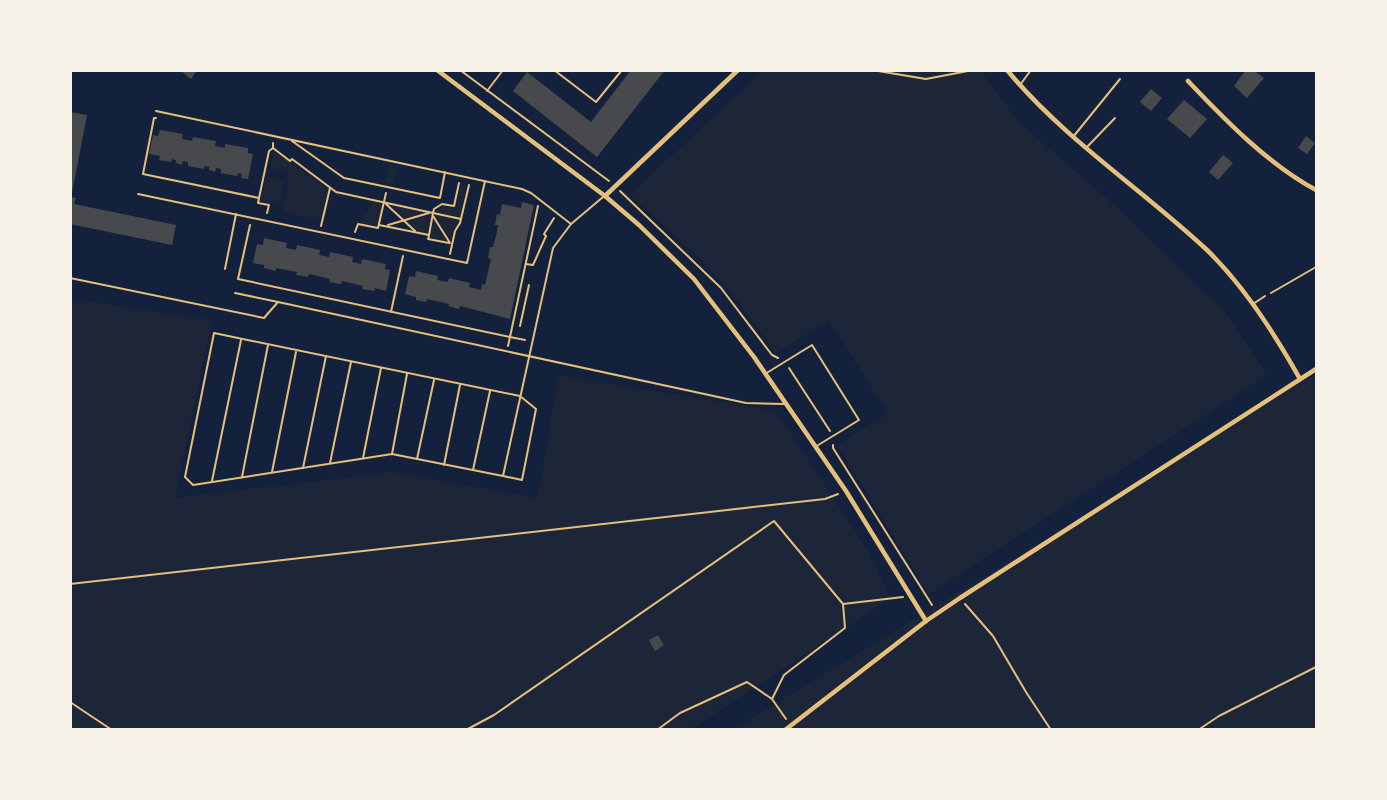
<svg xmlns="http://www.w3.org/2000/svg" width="1387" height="800" font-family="'IBM Plex Serif',serif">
<rect width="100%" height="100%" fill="#14213d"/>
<g fill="#1d2539">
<polygon points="762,71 981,71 1019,122 1112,203 1227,314 1267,375 929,594 837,445 888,413 829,320 776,353 737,300 701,259 630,195"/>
<polygon points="274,151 328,189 320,220 282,212 289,180 287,179 288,173 270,169"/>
<polygon points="389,165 398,167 394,184 385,182"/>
<polygon points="266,177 285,181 279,205 260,201"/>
<polygon points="460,185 466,187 460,217 435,212 443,206 455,209"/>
<polygon points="374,202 382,203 378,225 359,223"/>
<polygon points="390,205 426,213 405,219"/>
<polygon points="431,215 427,234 419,233 407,221"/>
<polygon points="435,215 460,220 453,230 451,242"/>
<polygon points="434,219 446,241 430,238"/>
<polygon points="71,299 212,320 175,498 392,472 538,498 558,375 776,411 869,553 891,598 692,729 71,730"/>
<polygon points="1316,374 1316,729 734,729"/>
</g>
<g fill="#48494c">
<polygon points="180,70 197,70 191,79"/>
<polygon points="631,70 665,70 597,157 513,91 527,72 591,122"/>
<polygon points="1246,70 1253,70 1264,78 1247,98 1234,86"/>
<polygon points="1151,89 1162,98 1151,111 1140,102"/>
<polygon points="1184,100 1207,119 1190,138 1167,119"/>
<polygon points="70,112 87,115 72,193 70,193"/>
<polygon points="160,130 183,134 182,139 192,141 193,137 216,141 215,146 225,148 225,144 248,148 248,153 253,154 248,179 241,178 242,174 238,173 237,176 221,173 221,169 216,168 215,172 209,170 209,167 205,166 204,169 188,166 188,162 183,161 182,165 176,163 176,160 172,159 171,162 159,160 160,156 149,154 153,135 158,136"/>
<polygon points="1306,136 1315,143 1307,154 1298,148"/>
<polygon points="1223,155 1233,163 1218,180 1209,172"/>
<polygon points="70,197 76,198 74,204 176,225 172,245 70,224"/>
<polygon points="522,202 534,205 510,319 460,306 459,309 448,306 449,304 427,299 426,302 416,300 416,297 405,294 409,276 415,277 416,271 438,276 437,280 448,282 449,278 470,283 469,287 481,290 482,284 485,285 491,259 488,258 490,247 493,247 496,236 498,225 495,225 497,214 500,215 502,204 521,208"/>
<polygon points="264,238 287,243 286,248 296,250 297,245 320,250 319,255 329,257 330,252 353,257 352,262 361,264 362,259 386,264 385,269 390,270 386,291 375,288 374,291 362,289 363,286 342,281 341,284 329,282 330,279 309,274 308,277 296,275 297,272 276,268 276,271 264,268 264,265 253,263 257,244 263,245"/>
<polygon points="658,635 664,645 655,651 649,640"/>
</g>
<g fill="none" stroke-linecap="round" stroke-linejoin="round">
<g stroke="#e5c07b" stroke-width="2">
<polyline points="460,70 609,181"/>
<polyline points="872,70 926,79 973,70"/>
<polyline points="487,91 503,70"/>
<polyline points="156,118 154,118 143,174 259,198 269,151 273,148"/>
<polyline points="273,143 273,148 290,161 292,159 336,192 433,213 434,209 442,204 454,206 459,183"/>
<polyline points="620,191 721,288 772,355 778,358"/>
<polyline points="259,198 258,203 269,205 267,213"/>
<polyline points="386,204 415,231"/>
<polyline points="433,216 450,243"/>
<polyline points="250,225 238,279 510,337 538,206"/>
<polyline points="379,225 429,235 433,213 461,219"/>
<polyline points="388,225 429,213"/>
<polyline points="321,226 330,188"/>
<polyline points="355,232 358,224 378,228 386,193"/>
<polyline points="429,236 428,239 449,243"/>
<polyline points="450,254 455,231 460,223 469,185"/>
<polyline points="526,264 533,265 546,236 544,234 554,218"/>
<polyline points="1271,293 1316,267"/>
<polyline points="391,312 403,256"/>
<polyline points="520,326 529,285"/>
<polyline points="508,346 510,337 525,340"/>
<polyline points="789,368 830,431"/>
<polyline points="833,445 833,448 932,605"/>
<polyline points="70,584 825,499 838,494"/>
<polyline points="843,604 903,597"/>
<polyline points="965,604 993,636 1026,692 1051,730"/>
<polyline points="70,702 112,730"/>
<polyline points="466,730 494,715 774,521 843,604 845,628 784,675 772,699"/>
<polyline points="657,730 680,713 747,682 772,699 786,719"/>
<polyline points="1198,730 1219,716 1316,667"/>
</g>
<g stroke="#e5c07b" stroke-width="2">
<polyline points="554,70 596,102 622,70"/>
<polyline points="1020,85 1031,70"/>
<polyline points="156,111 522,189 531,193 571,224"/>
<polyline points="1073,137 1120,79"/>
<polyline points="292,141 344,178 440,198 445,172"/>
<polyline points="1086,148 1115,118"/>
<polyline points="138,194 467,263 485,181"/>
<polyline points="225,269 236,214"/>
<polyline points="70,278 264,318 278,302 746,403 784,404"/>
<polyline points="235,293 278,302"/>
<polyline points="1253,304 1265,296"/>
<polyline points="765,374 812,345 859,420 815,447"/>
<polyline points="392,454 407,374"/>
<polyline points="363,458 381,368"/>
<polyline points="417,459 434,380"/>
<polyline points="330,463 351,362"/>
<polyline points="444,465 460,385"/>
<polyline points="303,468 326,356"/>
<polyline points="473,470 490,391"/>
<polyline points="272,472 296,352"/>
<polyline points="503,476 522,480 536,409 520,396 214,333 185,477 193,485 392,454 503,476 553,248 571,224 603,197"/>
<polyline points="242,477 268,345"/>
<polyline points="212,481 241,340"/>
</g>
<g stroke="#e5c07b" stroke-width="4.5">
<polyline points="437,70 605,196 639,225 694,279 754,357 846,491 926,621"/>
<path d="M1007,70C1065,140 1142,189 1207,250C1245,287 1275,334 1300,379"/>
<path d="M1188,81C1225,120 1269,165 1316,190"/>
<polyline points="605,196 738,70"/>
<polyline points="785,730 926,621 960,598 1316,369"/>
</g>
</g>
<rect width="1387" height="800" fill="none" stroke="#f6f1e7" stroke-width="144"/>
</svg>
